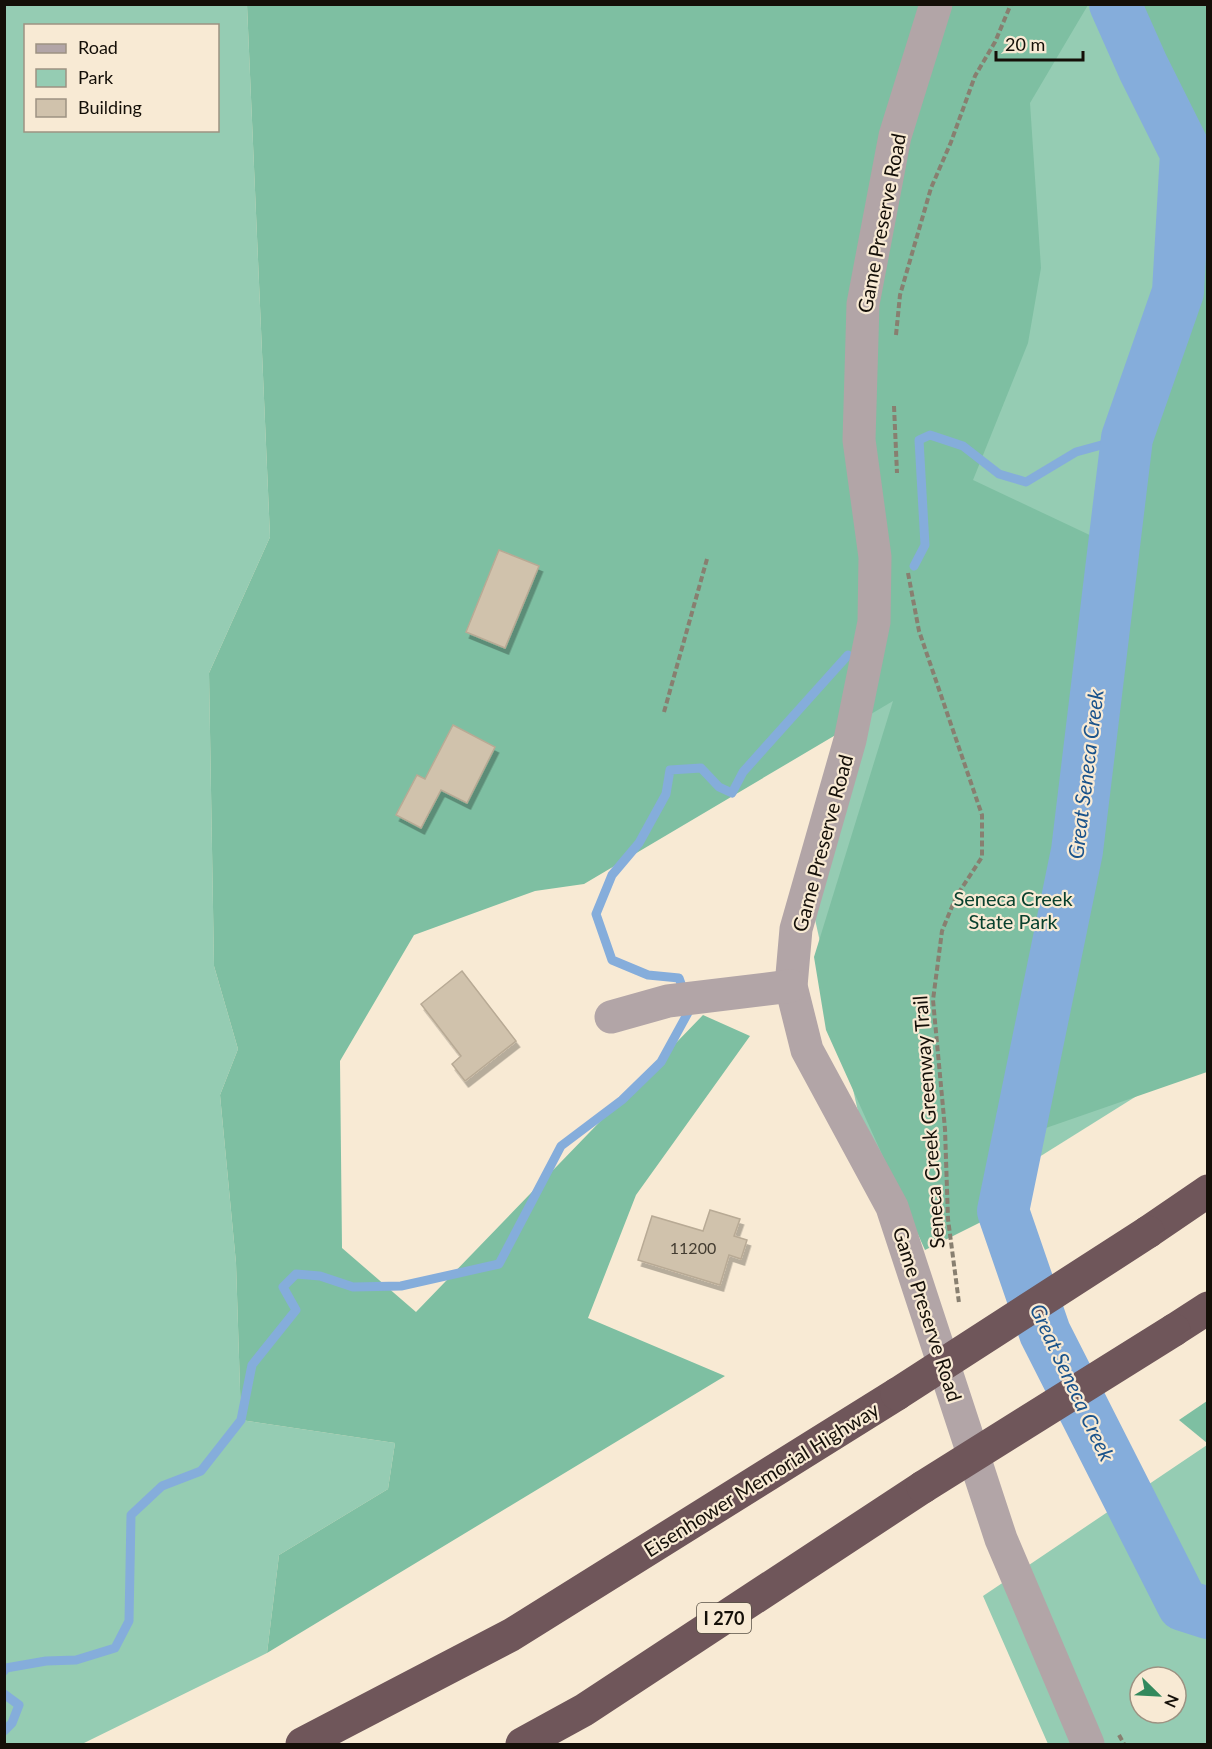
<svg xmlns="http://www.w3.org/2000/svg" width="1212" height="1749" font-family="Lato,sans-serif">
<defs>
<filter id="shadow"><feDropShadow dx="3.5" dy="6" stdDeviation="0" flood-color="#0004"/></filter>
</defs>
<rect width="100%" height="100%" fill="#f8ead4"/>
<g fill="#95ccb3" fill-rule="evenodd">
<polygon points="941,4 1207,5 1207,1052 905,1241 861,1125 812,906"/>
<path d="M5,5H247L270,537L209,673L214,966L238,1049L220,1095L236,1263L241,1420L395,1443L388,1489L279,1555L267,1653L82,1744H5ZM26,26H218V130H26Z"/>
<path d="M1207,1445V1744H1048L983,1596ZM1140,1677H1176V1713H1140Z"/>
</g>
<g fill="#7ebfa2">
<polygon points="247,5 1088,5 1030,103 1041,268 1028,343 973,480 1113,546 1127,438 1178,292 1186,153 1143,67 1115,5 1207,5 1207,1072 1020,1137 1003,1211 925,1250 826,1030 814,957 893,701 584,884 535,891 414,935 340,1061 342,1248 416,1312 703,1015 750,1036 636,1195 588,1318 725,1376 267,1653 279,1555 388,1489 395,1443 241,1420 236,1263 220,1095 238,1049 214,966 209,673 270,537"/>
<polygon points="1207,1401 1207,1443 1179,1420"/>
</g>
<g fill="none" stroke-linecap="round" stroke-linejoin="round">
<g stroke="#85addb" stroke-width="9">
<polyline points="914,566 925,545 919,440 930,435 963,446 999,474 1026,482 1076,452 1127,438"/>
<polyline points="684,992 679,978 648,975 612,960 596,914 612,875 639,843 666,794 670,770 701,768 719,787 732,793 743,772 848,655"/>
<polyline points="4,1671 6,1668 46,1661 76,1660 115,1648 129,1621 131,1515 162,1486 201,1471 241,1420 252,1365 296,1310 283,1287 296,1274 320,1276 353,1287 401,1286 499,1264 561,1146 622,1100 661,1062 690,1009 688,1005"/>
<polyline points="4,1694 19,1705 12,1723 4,1731"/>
</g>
<polyline stroke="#85addb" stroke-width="52" points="1115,4 1143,67 1186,153 1178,292 1127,438 1077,851 1003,1211 1045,1333 1183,1605 1208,1613"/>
</g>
<g fill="#d0c2ac" stroke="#b8aa95" stroke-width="1.5" filter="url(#shadow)">
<polygon points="499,550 539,566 505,648 466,632"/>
<polygon points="453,725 495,747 467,803 441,790 421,828 396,815 417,775 425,779"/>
<polygon points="462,971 516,1041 465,1081 452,1064 461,1056 421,1004"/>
<polygon points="710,1210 740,1219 734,1236 747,1240 741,1259 729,1255 720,1285 638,1260 652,1216 703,1231"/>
</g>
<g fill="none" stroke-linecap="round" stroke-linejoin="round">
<g stroke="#887f70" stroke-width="4" stroke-dasharray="6 3" stroke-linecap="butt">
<polyline points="896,335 900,295 931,188 951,142 975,76 995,42 1011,4"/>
<polyline points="894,406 897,473"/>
<polyline points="908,573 919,631 982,815 982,857 956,897 942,931 933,1000 945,1129 948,1219 959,1303"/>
<polyline points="664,712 707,559"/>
<polyline points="1119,1735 1124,1744"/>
</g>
<g stroke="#b2a5a7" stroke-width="33">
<polyline points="936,4 895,136 863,304 859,440 875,557 874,622 850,740 796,929 791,986 807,1050 892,1207 1001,1539 1088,1744"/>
<polyline points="611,1017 668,1001 791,986"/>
</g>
<g stroke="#6f565a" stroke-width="33">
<polyline points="1148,1232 1208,1191"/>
<polyline points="1174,1330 1208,1308"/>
<polyline points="302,1744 511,1635 897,1394"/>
<polyline points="522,1744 584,1710 923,1487"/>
</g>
<g stroke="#6f565a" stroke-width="33">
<polyline points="897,1394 1148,1232"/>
<polyline points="923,1487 1174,1330"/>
</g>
</g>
<g text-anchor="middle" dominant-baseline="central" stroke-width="4.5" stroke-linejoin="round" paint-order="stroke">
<g font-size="16" fill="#433c31">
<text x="693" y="1247">11200</text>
</g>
<rect fill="#f8ead4" stroke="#585145" stroke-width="1.5" x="697" y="1603" width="54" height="30" rx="4.5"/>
<g font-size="18" font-weight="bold" fill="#140f08">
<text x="724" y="1618">I 270</text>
</g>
<g font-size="20" fill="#140f08" stroke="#f8ead4">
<text transform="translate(881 223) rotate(-79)">Game Preserve Road</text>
<text transform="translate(822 843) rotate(-75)">Game Preserve Road</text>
<text transform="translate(928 1122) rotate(-94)">Seneca Creek Greenway Trail</text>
<text transform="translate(928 1314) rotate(72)">Game Preserve Road</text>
<text transform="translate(761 1479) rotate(-32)">Eisenhower Memorial Highway</text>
</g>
<g font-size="20" fill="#09412e" stroke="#f8ead4">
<text x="1013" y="898">Seneca Creek<tspan x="1013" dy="23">State Park</tspan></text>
</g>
<g font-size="21" font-style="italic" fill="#1a538b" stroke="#f8ead4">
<text transform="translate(1085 774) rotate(-83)">Great Seneca Creek</text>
<text transform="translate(1073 1382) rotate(65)">Great Seneca Creek</text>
</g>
</g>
<rect width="1212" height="1749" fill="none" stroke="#140f08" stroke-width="12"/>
<rect x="24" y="24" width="195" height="108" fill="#f8ead4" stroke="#9d9282" stroke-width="1.5"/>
<rect x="36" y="44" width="30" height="9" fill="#b2a5a7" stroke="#9d9282" stroke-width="1.5"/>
<text x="78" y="54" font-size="18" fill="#140f08">Road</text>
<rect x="36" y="69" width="30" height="18" fill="#95ccb3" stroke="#9d9282" stroke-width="1.5"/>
<text x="78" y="84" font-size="18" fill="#140f08">Park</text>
<rect x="36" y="99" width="30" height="18" fill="#d0c2ac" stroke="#9d9282" stroke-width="1.5"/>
<text x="78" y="114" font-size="18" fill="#140f08">Building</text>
<g transform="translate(1158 1695) rotate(114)"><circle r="28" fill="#f8ead4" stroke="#9d9282" stroke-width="1.5"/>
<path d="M0-4.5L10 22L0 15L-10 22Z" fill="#33895d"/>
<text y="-9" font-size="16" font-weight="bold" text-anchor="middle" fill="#140f08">N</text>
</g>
<path d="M996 51v9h87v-9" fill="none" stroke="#140f08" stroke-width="3"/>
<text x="1005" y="51" font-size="18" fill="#140f08" stroke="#f8ead4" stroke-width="4.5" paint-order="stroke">20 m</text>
</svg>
